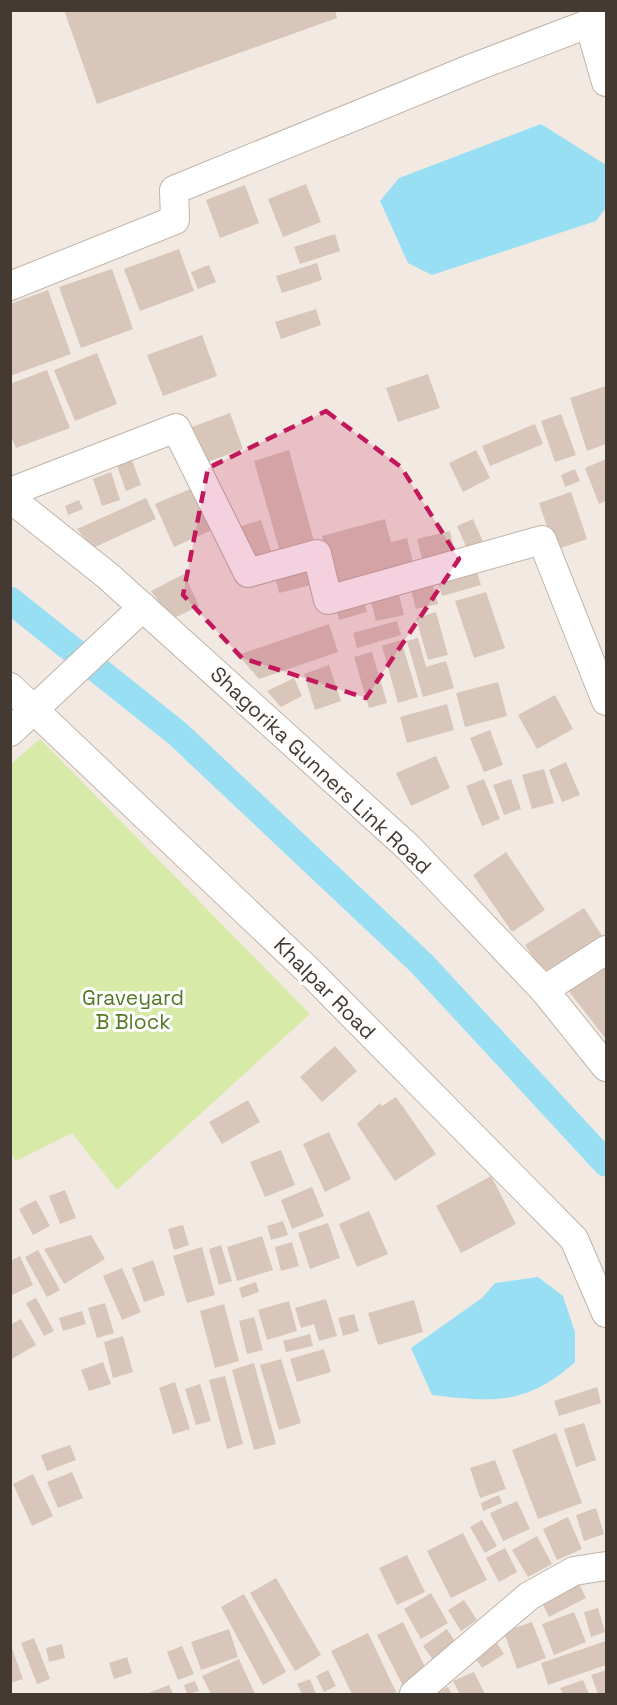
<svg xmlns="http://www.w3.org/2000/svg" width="617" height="1705" font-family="'Space Grotesk',sans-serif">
<rect width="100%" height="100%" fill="#f2eae2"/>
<polygon fill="#d7eaa7" points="40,739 310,1014 117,1190 72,1133 16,1161 11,1153 11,764"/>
<g fill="#99dff4">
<polygon points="541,124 606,165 606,208 596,221 432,275 408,263 380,201 399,178"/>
<path d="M538,1277L563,1296L575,1332V1362C526,1406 493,1402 432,1395L411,1348L482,1298L495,1283Z"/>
</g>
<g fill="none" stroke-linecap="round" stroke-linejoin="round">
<polyline stroke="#99dff4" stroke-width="27" points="10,600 178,734 422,964 606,1163"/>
</g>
<g fill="#d7c6b9">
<polygon points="64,10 335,10 337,18 97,104"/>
<polygon points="306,184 321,222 283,237 268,199"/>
<polygon points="245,185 259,223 220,238 206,200"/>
<polygon points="335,234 340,251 300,264 294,247"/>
<polygon points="179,249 194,291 140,311 124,269"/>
<polygon points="317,263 322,280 282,293 276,276"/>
<polygon points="209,265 216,282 198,289 191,272"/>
<polygon points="112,269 133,329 81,348 59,287"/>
<polygon points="48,290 71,354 10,376 10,304"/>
<polygon points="316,309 321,325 281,339 275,322"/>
<polygon points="202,335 217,376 163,396 147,355"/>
<polygon points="97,353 117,404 75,421 54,370"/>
<polygon points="47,370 70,428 16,448 10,433 10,384"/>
<polygon points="428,374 440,408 398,422 386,388"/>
<polygon points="606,386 606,444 587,451 570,398"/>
<polygon points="230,413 243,449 202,464 189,428"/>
<polygon points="561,414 576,455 555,462 541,421"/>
<polygon points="535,424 543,444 490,466 482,446"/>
<polygon points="289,450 316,549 282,559 254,461"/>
<polygon points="476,450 490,478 463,492 449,463"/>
<polygon points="131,457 141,485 126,491 116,463"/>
<polygon points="606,459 606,501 599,504 585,468"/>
<polygon points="575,469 580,481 565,487 561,475"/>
<polygon points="111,472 120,500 102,506 93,479"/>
<polygon points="195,487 214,529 174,547 155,504"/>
<polygon points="571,492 587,539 555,550 539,503"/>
<polygon points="146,498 156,519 93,548 77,529"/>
<polygon points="79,500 83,509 68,515 65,506"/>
<polygon points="385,519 391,542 407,538 415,570 333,592 322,536"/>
<polygon points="473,519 484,544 468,551 457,526"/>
<polygon points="261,520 273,557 248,566 236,528"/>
<polygon points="450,531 456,558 424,566 417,539"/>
<polygon points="311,568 315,584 279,593 275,577"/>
<polygon points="476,568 481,585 442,596 437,579"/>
<polygon points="184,574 199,606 172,619 151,591"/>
<polygon points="431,578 438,604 416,609 409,583"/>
<polygon points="397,587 404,615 376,621 369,594"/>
<polygon points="486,592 505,648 474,658 455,601"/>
<polygon points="362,594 367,612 339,620 334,602"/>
<polygon points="436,612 448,655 428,660 416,618"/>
<polygon points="397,621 401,635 357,648 353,633"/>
<polygon points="329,624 338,652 259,679 238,655"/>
<polygon points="418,638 426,667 446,661 454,688 423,697 407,641"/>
<polygon points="401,640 418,697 398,703 382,646"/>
<polygon points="372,652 387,703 369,708 354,657"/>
<polygon points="329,665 341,701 315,710 304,674"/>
<polygon points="294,678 302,696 281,707 267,691"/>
<polygon points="498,682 507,716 465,727 456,693"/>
<polygon points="555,695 573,729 537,749 518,715"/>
<polygon points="447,704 454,730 407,743 400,717"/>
<polygon points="490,730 503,765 484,772 470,738"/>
<polygon points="436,756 450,788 411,806 396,773"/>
<polygon points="566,762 580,795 562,802 549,770"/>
<polygon points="544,769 554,803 532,809 522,775"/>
<polygon points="484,779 500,819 482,826 466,786"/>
<polygon points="511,779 521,809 504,815 493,785"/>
<polygon points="506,852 545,910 512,932 473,875"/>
<polygon points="584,908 606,942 547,979 525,945"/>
<polygon points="606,956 606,1039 563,984"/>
<polygon points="335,1046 357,1071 322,1102 300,1077"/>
<polygon points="396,1097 436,1154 395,1181 357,1124 380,1103 382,1106"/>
<polygon points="248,1100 260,1122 222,1144 209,1122"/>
<polygon points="329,1132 351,1179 325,1192 303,1144"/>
<polygon points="281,1150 295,1185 265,1197 250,1162"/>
<polygon points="491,1176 516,1224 461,1253 436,1206"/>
<polygon points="312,1187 324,1216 292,1229 281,1200"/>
<polygon points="65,1190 76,1218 60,1224 49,1196"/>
<polygon points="36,1200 50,1226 33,1235 19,1209"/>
<polygon points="369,1211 388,1254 357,1267 339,1224"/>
<polygon points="283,1221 288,1235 271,1240 267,1226"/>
<polygon points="328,1223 340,1258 310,1269 298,1233"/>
<polygon points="183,1225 189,1245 174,1250 168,1229"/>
<polygon points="91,1235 105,1259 64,1284 44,1249"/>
<polygon points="262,1236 273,1270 237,1281 227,1247"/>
<polygon points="292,1242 299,1266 281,1271 275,1247"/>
<polygon points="221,1245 232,1281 219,1285 209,1249"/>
<polygon points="202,1247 215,1295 187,1303 173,1256"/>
<polygon points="38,1250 60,1290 47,1297 25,1257"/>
<polygon points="20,1256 33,1285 10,1296 10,1261"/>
<polygon points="153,1260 165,1295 144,1302 132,1268"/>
<polygon points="122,1268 141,1312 122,1320 103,1276"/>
<polygon points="256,1282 259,1292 242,1298 239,1288"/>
<polygon points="36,1298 54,1331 44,1336 26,1303"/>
<polygon points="326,1299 337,1336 319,1341 314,1324 301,1328 295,1308"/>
<polygon points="414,1300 423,1332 378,1345 368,1313"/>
<polygon points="289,1301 297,1331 267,1340 258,1310"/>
<polygon points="105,1303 114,1333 97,1338 88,1308"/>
<polygon points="224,1304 239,1361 215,1368 200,1311"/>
<polygon points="82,1311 86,1324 63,1331 59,1318"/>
<polygon points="354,1314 359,1331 343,1336 338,1318"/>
<polygon points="254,1317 263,1350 247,1354 239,1321"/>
<polygon points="21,1319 36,1345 10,1360 10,1325"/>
<polygon points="310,1334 313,1346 286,1352 283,1341"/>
<polygon points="123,1336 133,1372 113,1378 104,1342"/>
<polygon points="324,1349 331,1372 297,1382 290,1359"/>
<polygon points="281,1359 301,1423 279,1430 260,1365"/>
<polygon points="103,1362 111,1384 89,1391 81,1370"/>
<polygon points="254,1363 276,1444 254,1450 232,1370"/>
<polygon points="225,1376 243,1444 227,1449 209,1380"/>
<polygon points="175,1382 190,1429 173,1434 159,1388"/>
<polygon points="200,1384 211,1421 196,1425 185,1389"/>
<polygon points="597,1387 601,1403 559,1416 554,1401"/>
<polygon points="584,1423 596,1460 576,1467 564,1429"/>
<polygon points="556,1433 582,1503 538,1519 512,1450"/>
<polygon points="70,1445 76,1460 47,1471 41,1455"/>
<polygon points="495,1460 506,1489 480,1498 470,1468"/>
<polygon points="72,1472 83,1498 58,1508 47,1482"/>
<polygon points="33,1474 53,1516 32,1526 13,1484"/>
<polygon points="499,1495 502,1503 483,1511 481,1503"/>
<polygon points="517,1501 530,1529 503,1541 490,1513"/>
<polygon points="596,1508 604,1534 584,1541 576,1515"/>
<polygon points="568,1517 582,1549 557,1560 543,1529"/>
<polygon points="482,1520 497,1546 485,1553 470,1527"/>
<polygon points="463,1533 487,1580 451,1598 427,1551"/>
<polygon points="537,1536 552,1564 528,1577 512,1550"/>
<polygon points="505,1548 517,1572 499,1582 486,1558"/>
<polygon points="407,1555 425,1592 397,1605 379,1568"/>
<polygon points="276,1578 321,1655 295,1671 250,1593"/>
<polygon points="579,1584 586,1598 549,1617 542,1603"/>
<polygon points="431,1593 448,1623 421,1639 404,1609"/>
<polygon points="244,1594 286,1672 263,1685 221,1607"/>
<polygon points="464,1600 477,1620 461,1631 448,1610"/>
<polygon points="598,1608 605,1632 591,1637 584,1612"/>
<polygon points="574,1612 586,1642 554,1655 542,1624"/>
<polygon points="403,1622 428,1673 403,1686 377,1635"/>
<polygon points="532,1622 546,1658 517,1669 504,1632"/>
<polygon points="229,1629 238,1657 201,1670 191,1642"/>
<polygon points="447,1629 456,1643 433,1660 423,1646"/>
<polygon points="368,1633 397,1694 352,1694 331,1651"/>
<polygon points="34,1638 50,1679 37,1684 21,1643"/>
<polygon points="606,1641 606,1665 548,1685 541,1663"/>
<polygon points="496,1642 504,1654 482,1668 474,1656"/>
<polygon points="10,1643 23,1679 10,1683"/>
<polygon points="62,1644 65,1658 49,1662 46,1648"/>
<polygon points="182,1646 194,1674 178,1680 167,1652"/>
<polygon points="127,1657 132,1673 114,1679 109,1663"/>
<polygon points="239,1659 255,1694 211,1694 202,1676"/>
<polygon points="328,1670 336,1686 324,1692 316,1676"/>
<polygon points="606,1670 606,1694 598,1694 591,1675"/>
<polygon points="474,1672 485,1694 460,1694 453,1681"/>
<polygon points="310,1679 316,1694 302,1694 297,1684"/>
<polygon points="583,1680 589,1694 563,1694 560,1688"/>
<polygon points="195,1681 199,1691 187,1694 184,1685"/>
<polygon points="169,1685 173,1694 146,1694"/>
<polygon points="448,1687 452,1694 432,1694"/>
</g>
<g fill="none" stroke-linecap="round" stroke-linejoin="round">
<defs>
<g id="minor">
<polyline points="589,23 606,82"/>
<polyline points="10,286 175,220 174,190 475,67 606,17"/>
<polyline points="10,492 176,428 248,573 317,554 328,600 542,540 606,701"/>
<polyline points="10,498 108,576 408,847 544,990 606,1067"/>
<polyline points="10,687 314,976 574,1239 606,1313"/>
<polyline points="10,732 143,607"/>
<polyline points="544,990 606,950"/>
<polyline points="414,1694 529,1596 574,1571 606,1566"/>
</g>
</defs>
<use href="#minor" stroke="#c1b3a7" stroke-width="30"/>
<use href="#minor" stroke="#fff" stroke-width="28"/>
</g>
<path fill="#c2185b" fill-opacity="0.2" stroke="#c2185b" stroke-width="4.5" stroke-dasharray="12 8" stroke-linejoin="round" d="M326,411L401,467L459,559L366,698L242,658L183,595L208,468Z"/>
<g text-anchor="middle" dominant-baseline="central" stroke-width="6" stroke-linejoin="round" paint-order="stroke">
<g font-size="21" fill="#443a32" stroke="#fff">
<text transform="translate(321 770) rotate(43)">Shagorika Gunners Link Road</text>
<text transform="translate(325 988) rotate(45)">Khalpar Road</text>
</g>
<g font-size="21" fill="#527823" stroke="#fff">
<text x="133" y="997">Graveyard<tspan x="133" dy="24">B Block</tspan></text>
</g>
</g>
<rect width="617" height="1705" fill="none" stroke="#443a32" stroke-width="24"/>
</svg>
